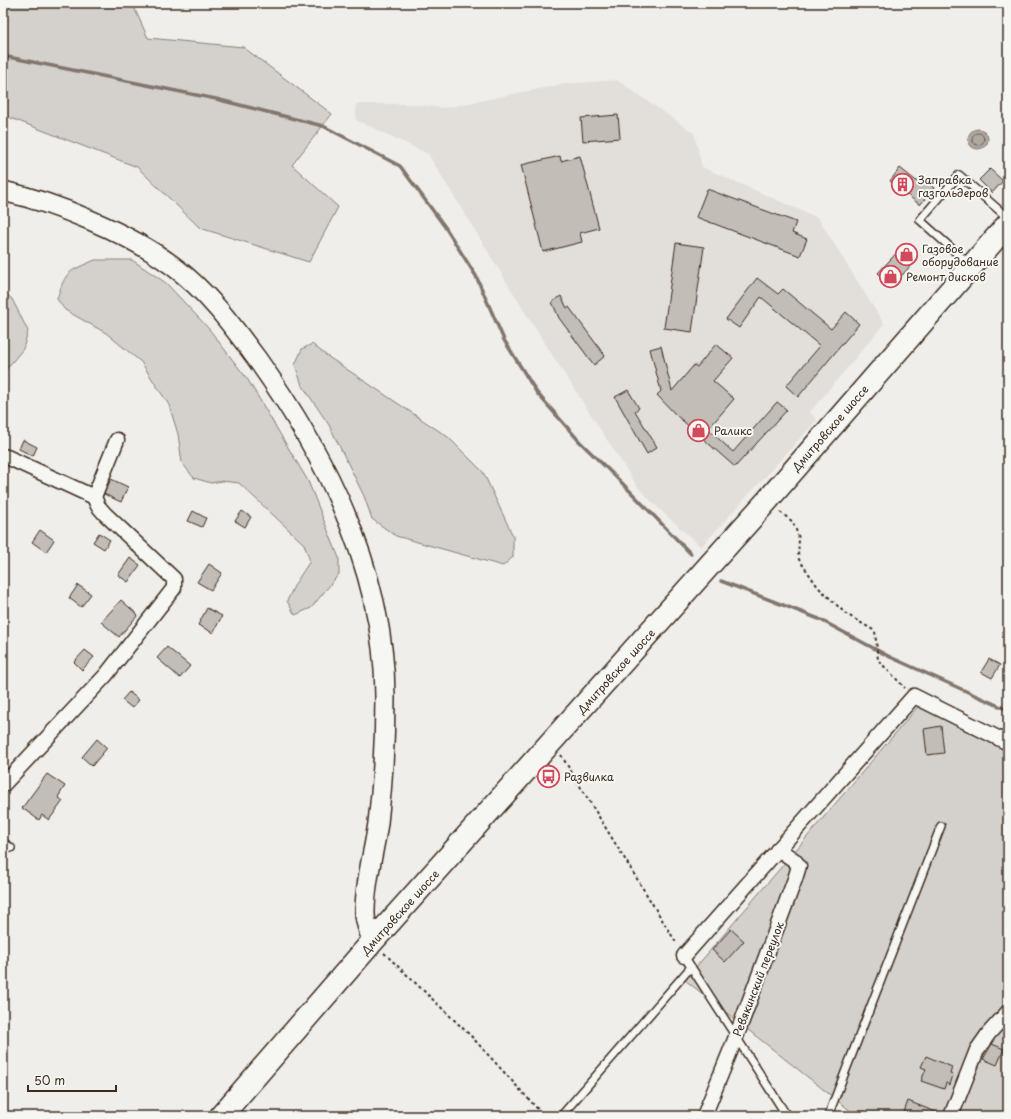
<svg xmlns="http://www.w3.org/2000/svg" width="1011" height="1119" font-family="'Playpen Sans',sans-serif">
<rect width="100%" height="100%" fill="#efeeea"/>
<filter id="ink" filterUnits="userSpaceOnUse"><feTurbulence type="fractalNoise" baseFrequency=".025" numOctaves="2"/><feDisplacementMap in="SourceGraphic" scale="8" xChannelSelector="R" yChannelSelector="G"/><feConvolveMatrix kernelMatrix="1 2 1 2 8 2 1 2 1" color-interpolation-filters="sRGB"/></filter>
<g filter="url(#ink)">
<polygon fill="#e2dfdb" points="617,80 694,133 702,167 818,218 884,324 810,412 817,420 701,547 655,505 637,486 531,322 428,154 356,120 356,104 410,104 444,108 563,84"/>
<g fill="#d4d1cc" stroke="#887e75">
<polygon points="3,3 132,3 148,38 243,47 332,114 292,165 338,207 309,262 200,228 137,167 3,115"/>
<path d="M95,260H132L166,283L209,329L248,380L308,481L339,558V574L311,608L295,615L287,601L295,584L310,561L304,544L239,483L222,481L211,483L194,478L182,463L178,434L169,405L141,362L106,333L65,310L57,299C66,270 68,272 95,260Z"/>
<polygon points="3,291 12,299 28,331 23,349 3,373"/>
<polygon points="312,344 327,356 448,437 483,472 513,536 513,557 503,566 396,536 372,519 364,496 329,425 302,385 295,365 302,349"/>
<polygon points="922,702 1008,739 1008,1116 857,1116 685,980"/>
</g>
<circle fill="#afa8a1" stroke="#81766d" cx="978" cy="139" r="10"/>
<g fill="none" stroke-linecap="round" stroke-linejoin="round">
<circle stroke="#695c52" stroke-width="1" cx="978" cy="139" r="6"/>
<g stroke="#81766d" stroke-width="3.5">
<polyline points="3,56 216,99 323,126 400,166 445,227 476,276 504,340 537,393 580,442 623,484 691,554"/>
<polyline points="721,581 819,619 890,657 1008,710"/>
</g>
</g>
<g fill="#c2bdb7" stroke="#3b2a1e">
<polygon points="618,115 620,138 583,141 581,118"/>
<polygon points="560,156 561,161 580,156 599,228 580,233 582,242 543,252 521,165"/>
<polygon points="900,168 920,184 924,179 934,188 920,205 890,181"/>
<polygon points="990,169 1003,181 992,193 979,180"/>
<polygon points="707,189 796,222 792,233 807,239 800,256 696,217"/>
<polygon points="676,243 704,247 692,332 664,328"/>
<polygon points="903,246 917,259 892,286 878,273"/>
<polygon points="757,278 778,294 783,289 831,329 846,312 859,324 798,397 786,386 820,346 761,297 739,328 726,319"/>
<polygon points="561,296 567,308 569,307 605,356 594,365 559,318 552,302"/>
<polygon points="716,344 733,358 713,381 734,399 708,429 733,452 777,402 787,410 735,467 675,414 657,395 661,391 650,349 661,346 672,391 694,365 697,367"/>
<polygon points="628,390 639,408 635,411 657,447 647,454 615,397"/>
<polygon points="23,440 37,447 33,456 19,449"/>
<polygon points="111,479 128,487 121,502 104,494"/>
<polygon points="193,511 206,518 202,527 188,521"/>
<polygon points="242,511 251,517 245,527 235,521"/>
<polygon points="40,530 54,540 46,552 32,542"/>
<polygon points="99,533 110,540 104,549 93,542"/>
<polygon points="130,558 140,565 128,582 118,575"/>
<polygon points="209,564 222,573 211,590 197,582"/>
<polygon points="78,585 91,594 81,607 69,598"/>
<polygon points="121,600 138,615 119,637 101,622"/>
<polygon points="207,608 222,616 213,633 198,625"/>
<polygon points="167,647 190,666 180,678 157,658"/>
<polygon points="85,650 94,657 82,670 74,662"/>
<polygon points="989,659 1000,665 992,678 981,672"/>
<polygon points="129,692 139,700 132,708 122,700"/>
<polygon points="941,726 944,753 927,755 924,729"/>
<polygon points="97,739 107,748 92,766 82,757"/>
<polygon points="47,774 65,786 58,797 63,801 49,820 42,815 39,820 22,808"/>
<polygon points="731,929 744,941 725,962 712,950"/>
<polygon points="992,1044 1004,1049 997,1065 983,1059"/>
<polygon points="926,1056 952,1067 950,1074 953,1075 950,1085 946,1083 944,1089 921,1081 926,1069 921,1067"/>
<polygon points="908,1101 943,1115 943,1116 908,1116 909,1114 904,1112"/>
</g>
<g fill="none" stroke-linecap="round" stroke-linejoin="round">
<defs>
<g id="lane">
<polyline points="970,265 920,220 959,175 1008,218"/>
<polyline points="3,842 11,848"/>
<polyline points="684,956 787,1116"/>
<polyline points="561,1116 691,967"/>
<polyline points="828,1116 941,826"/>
</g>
<g id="street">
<polyline points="3,456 7,457 94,497"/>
<polyline points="3,785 106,675 174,588 174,579 105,514 98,506 94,497 117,440"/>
<polyline points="684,956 914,696 1008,743"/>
<polyline points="704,1116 736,1037 795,879 799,866 794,860 778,849"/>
<polyline points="951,1116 977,1050 989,1033 1008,1012"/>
</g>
<path id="secondary" d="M3,191C56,203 129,233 173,266C207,291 232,325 257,359C327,457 385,573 385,697C385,739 383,781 378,823C374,852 365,881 365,911C364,921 370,932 372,942"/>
<polyline id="highway" points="221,1116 372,942 766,502 1008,224"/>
</defs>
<use href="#lane" stroke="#3b2a1e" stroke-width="10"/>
<use href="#street" stroke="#3b2a1e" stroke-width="17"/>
<use href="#secondary" stroke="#3b2a1e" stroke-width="22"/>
<use href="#highway" stroke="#3b2a1e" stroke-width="25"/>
<g stroke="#3b2a1e" stroke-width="2" stroke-dasharray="3 3" stroke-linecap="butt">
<polyline points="780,512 793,522 799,538 798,558 818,587 846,614 875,631 878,660 905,688"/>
<polyline points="561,755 677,944"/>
<polyline points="384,953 471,1036 544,1116"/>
</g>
<use href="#lane" stroke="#f6f6f2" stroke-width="7"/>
<use href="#street" stroke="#f6f6f2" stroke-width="14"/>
<use href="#secondary" stroke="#f6f6f2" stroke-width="19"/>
<use href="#highway" stroke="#f6f6f2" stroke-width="22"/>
</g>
</g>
<defs>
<symbol id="building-ring" viewBox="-11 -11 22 22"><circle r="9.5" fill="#f6f6f2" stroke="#d1495b" stroke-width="1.5"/><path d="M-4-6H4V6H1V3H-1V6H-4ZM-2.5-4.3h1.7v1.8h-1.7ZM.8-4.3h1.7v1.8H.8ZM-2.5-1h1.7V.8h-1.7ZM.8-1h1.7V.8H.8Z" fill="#d1495b"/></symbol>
<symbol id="shop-ring" viewBox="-11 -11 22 22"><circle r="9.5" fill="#f6f6f2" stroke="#d1495b" stroke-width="1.5"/><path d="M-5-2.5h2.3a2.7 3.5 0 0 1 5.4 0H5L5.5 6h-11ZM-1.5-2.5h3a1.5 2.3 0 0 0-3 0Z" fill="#d1495b"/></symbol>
<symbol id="bus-ring" viewBox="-11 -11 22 22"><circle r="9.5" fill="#f6f6f2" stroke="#d1495b" stroke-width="1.5"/><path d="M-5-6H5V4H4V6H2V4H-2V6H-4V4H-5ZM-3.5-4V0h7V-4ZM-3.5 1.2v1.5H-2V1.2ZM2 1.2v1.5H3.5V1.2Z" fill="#d1495b"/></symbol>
</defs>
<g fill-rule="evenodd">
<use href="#building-ring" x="890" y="172" width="25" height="25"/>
<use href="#shop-ring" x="894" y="242" width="25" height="25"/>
<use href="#shop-ring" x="878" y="264" width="25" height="25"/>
<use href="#shop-ring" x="686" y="418" width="25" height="25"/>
<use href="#bus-ring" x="536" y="764" width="25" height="25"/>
</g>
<g text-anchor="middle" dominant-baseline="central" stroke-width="4" stroke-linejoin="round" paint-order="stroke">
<g font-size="11" fill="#3b2a1e" stroke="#f6f6f2" text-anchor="start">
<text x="918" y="179">Заправка<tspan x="918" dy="13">газгольдеров</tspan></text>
<text x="922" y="248">Газовое<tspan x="922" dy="13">оборудование</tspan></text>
<text x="906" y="276">Ремонт дисков</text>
<text x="714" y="430">Раликс</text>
<text x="564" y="776">Развилка</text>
</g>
<g font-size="11" fill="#3b2a1e" stroke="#f6f6f2">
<text transform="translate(830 428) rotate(-49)">Дмитровское шоссе</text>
<text transform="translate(616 671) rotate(-48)">Дмитровское шоссе</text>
<text transform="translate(400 912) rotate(-48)">Дмитровское шоссе</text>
<text transform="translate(758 979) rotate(-69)">Ревякинский переулок</text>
</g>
</g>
<rect width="1011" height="1119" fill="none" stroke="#f6f6f2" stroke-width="16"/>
<rect x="8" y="8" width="995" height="1103" fill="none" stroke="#3b2a1e" stroke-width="1.5" filter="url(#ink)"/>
<path d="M28 1085v6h88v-6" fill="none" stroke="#3b2a1e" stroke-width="2"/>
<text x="34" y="1085" font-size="12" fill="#3b2a1e" stroke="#f6f6f2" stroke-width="3" paint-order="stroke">50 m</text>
</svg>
